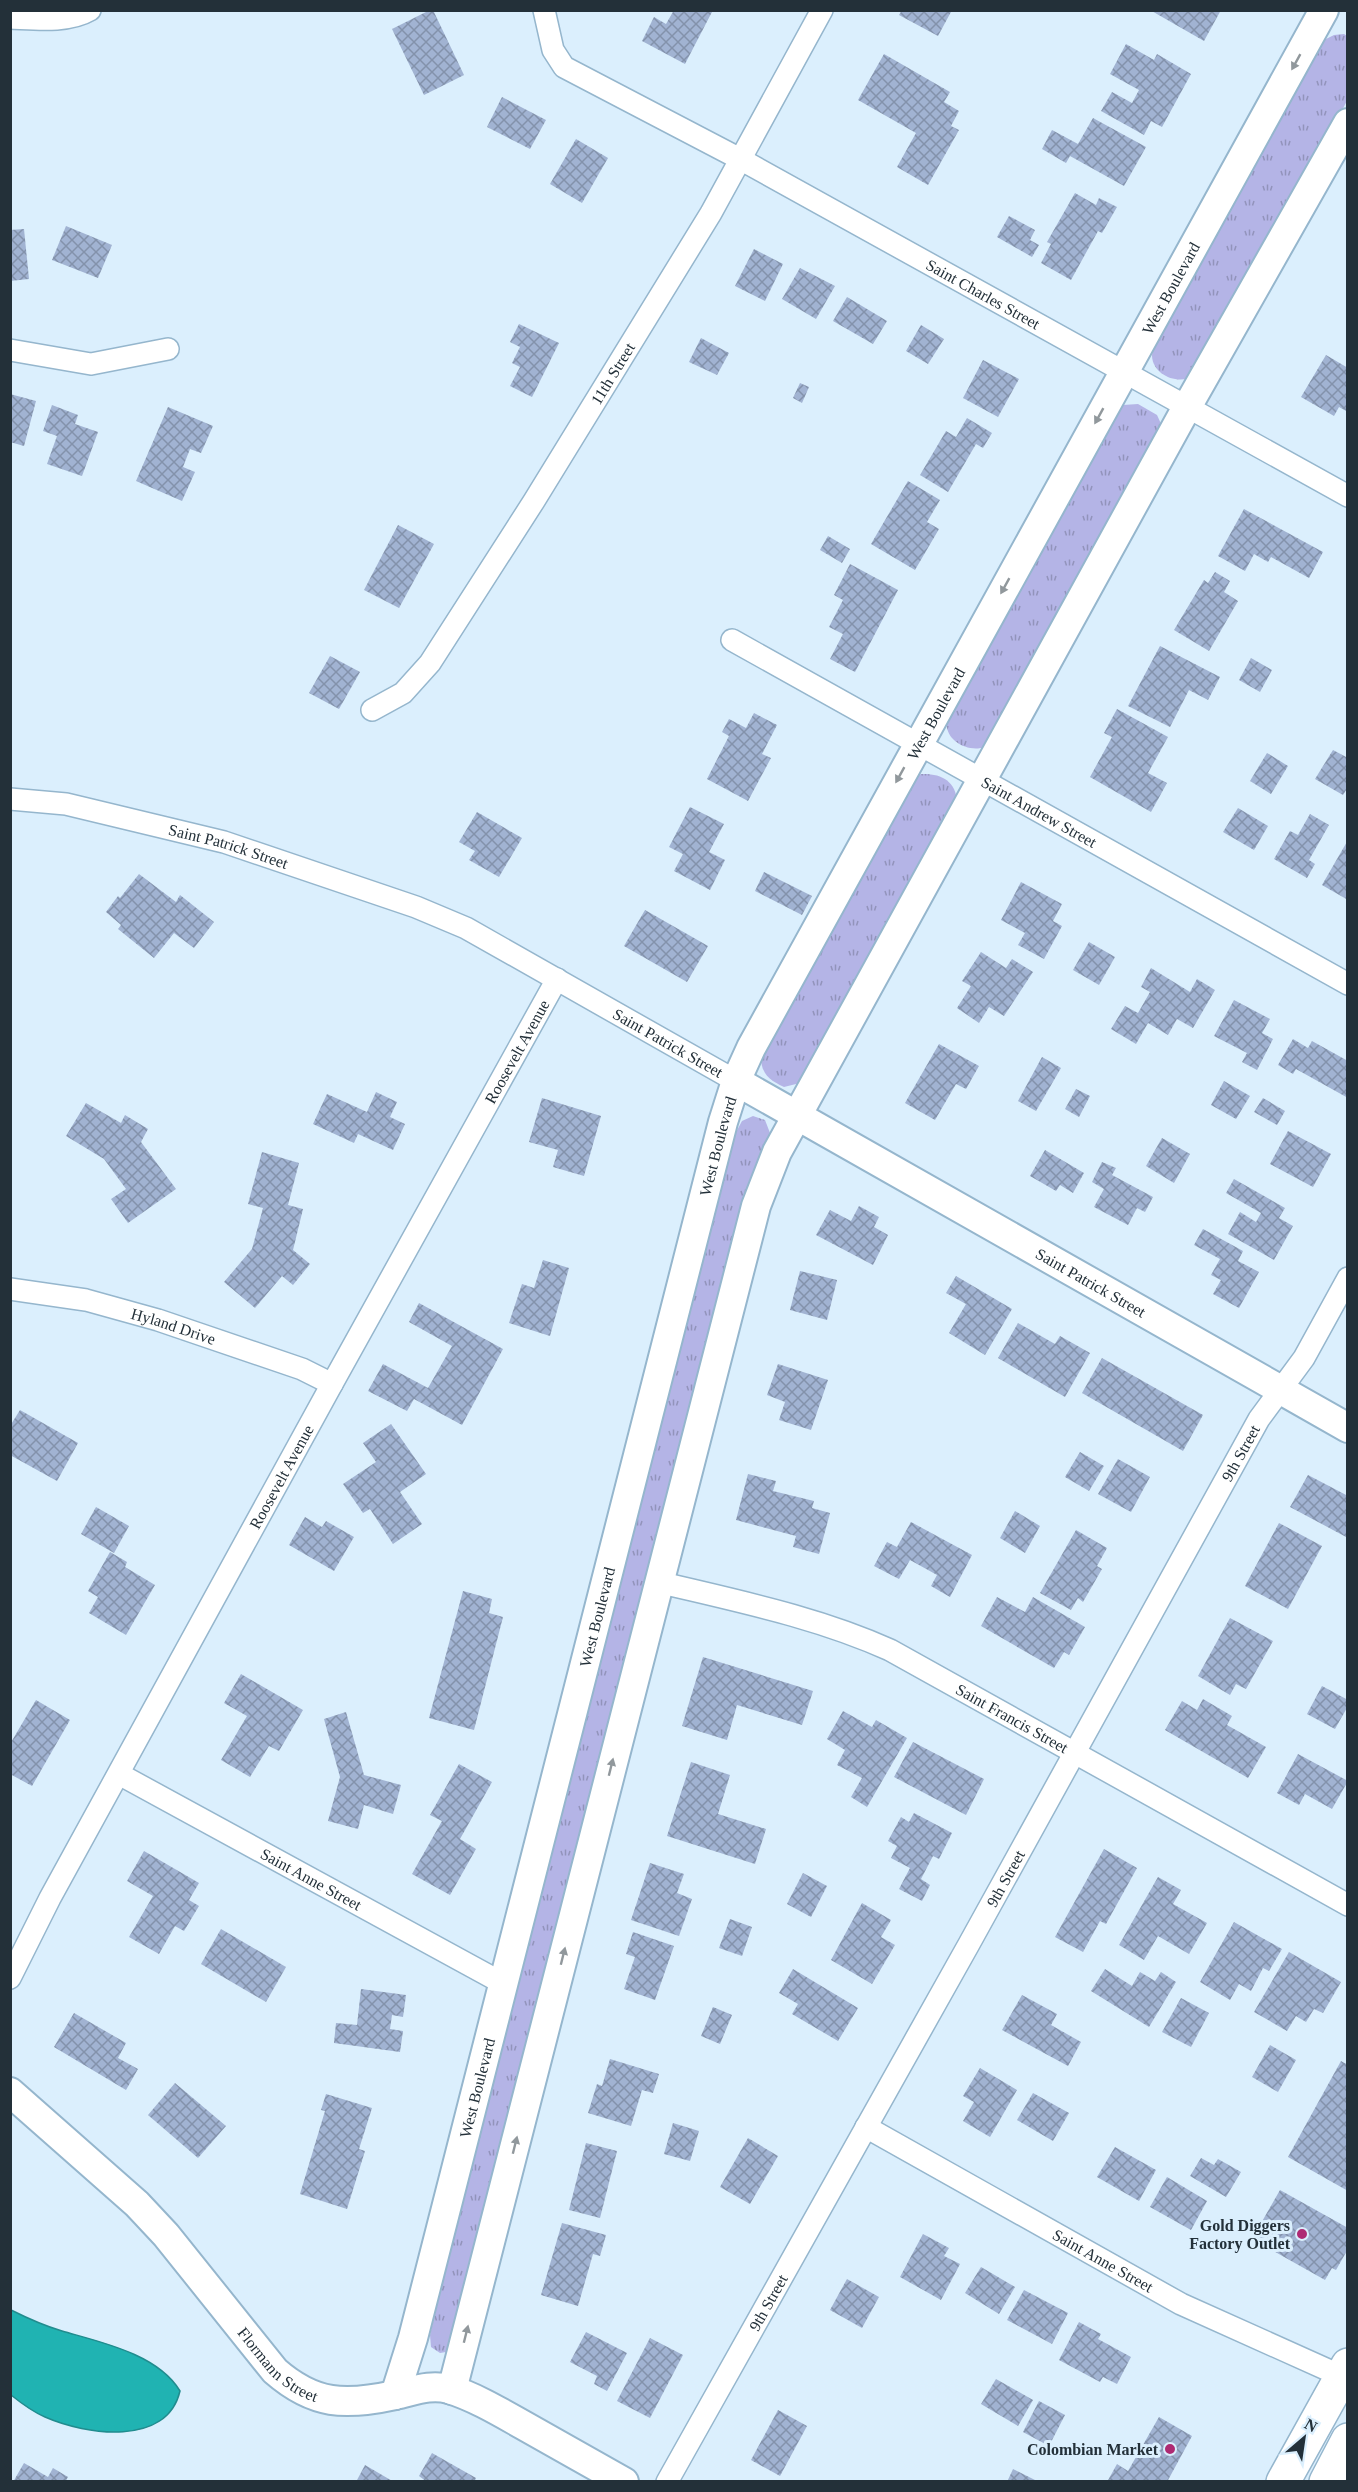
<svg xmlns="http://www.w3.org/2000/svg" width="1358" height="2492" font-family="Georgia,serif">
<defs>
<pattern id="grass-tufts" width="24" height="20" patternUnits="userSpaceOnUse" patternTransform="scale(1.5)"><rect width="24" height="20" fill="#b4b4e6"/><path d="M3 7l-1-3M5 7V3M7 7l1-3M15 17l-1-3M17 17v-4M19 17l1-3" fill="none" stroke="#9293bb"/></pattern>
<pattern id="building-cross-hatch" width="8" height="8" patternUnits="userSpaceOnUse" patternTransform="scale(1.5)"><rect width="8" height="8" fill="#a1b3d2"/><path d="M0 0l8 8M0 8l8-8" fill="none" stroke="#8392ab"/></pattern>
</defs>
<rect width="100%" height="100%" fill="#dbeffd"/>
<g fill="url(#grass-tufts)">
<path d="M1344,34L1347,36V101L1195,375C1180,386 1153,376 1152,356C1152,351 1155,345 1157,341L1324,40L1334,35Z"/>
<path d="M1138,404L1157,415L1162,426L985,747C967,753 943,740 947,719L1118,409L1123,405Z"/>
<path d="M921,774C941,773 956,781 957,802L800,1083L784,1087C768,1080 760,1072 761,1054L913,779Z"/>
<polygon points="753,1116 765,1120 770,1133 452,2351 440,2353 431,2347 430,2335 456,2226 735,1134 742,1121"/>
</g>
<path fill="#20b3b2" stroke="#218c8e" stroke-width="1.5" d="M11,2310C27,2318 45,2326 62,2331C100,2342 158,2354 180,2391C167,2447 86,2435 45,2417C33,2412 21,2403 11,2395Z"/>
<g fill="url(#building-cross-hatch)">
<polygon points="430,10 433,10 464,75 424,95 392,29"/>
<polygon points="674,10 713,10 685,64 642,41 654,17 666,24"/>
<polygon points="902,10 952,10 938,36 899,15"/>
<polygon points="1150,10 1221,10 1204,41"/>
<polygon points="1126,44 1154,60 1157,54 1191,74 1162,127 1151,121 1144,135 1101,111 1112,92 1132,103 1139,90 1110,74"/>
<polygon points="884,54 950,92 944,102 959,111 951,126 959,130 928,185 897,167 916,133 858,100"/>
<polygon points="502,97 546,120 530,149 487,127"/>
<polygon points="1093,118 1146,147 1124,186 1070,156 1066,163 1042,149 1052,130 1078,144"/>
<polygon points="576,139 608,158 582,203 550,184"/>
<polygon points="1075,193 1096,205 1099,198 1117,207 1102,233 1098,231 1071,280 1041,263 1051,244 1047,242"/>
<polygon points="1009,216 1035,230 1030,240 1039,245 1032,257 997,237"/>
<polygon points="66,226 112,245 98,278 52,260"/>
<polygon points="24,229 29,279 10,281 10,230"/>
<polygon points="754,249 783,264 765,301 735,286"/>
<polygon points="800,268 835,286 816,319 782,299"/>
<polygon points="847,297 887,321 873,344 833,321"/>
<polygon points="519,324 559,343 532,397 510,386 520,367 512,363 520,347 510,342"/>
<polygon points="921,325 944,339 928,364 906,351"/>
<polygon points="701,338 729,353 717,375 689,362"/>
<polygon points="1326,355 1348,368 1348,412 1339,407 1334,416 1301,397"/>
<polygon points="983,360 1019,379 998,417 963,398"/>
<polygon points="800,383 809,387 802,403 793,398"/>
<polygon points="10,394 36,401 24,446 10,442"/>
<polygon points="52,405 78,415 75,424 98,432 82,476 47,464 57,436 43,431"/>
<polygon points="168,407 213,426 201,453 190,449 183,467 195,472 182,501 136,481"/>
<polygon points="967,418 992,433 983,448 976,444 948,492 920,475 946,431 956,437"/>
<polygon points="908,481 940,500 927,522 939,529 915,570 871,544"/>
<polygon points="1244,509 1323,552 1309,578 1271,557 1268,562 1254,554 1245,571 1218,556"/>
<polygon points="398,525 434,544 399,608 364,590"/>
<polygon points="828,536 850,549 842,563 820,550"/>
<polygon points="850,564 898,590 855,672 830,659 843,634 829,627 843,600 834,595"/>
<polygon points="1215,572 1230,581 1224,592 1238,601 1209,651 1174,630 1204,580 1208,583"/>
<polygon points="1160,646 1220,677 1208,700 1189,690 1170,727 1128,706"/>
<polygon points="330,656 360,672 339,709 309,693"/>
<polygon points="1251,658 1272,670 1260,692 1239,680"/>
<polygon points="1117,709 1168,737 1148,773 1167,783 1151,812 1090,777 1112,737 1104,733"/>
<polygon points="754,713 777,725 762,754 771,758 748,801 707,779 729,736 722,732 729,719 746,728"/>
<polygon points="1333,750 1348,758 1348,787 1343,795 1315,779"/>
<polygon points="1267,753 1288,766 1271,794 1250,781"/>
<polygon points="690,807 724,824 709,852 725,860 710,890 674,871 683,854 669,847"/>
<polygon points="1238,808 1268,826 1254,850 1223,832"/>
<polygon points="477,812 522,838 499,877 469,860 475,851 459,842"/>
<polygon points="1310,814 1329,825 1309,860 1315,864 1307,878 1274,859 1290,831 1298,835"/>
<polygon points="1348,840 1348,900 1322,885"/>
<polygon points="764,872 812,896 802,915 755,891"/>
<polygon points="139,874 176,902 180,895 214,922 194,948 174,933 154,958 118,929 121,925 106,912 118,896 120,898"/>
<polygon points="1021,882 1062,904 1053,921 1062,926 1044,959 1018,945 1025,933 1001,920"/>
<polygon points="645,910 708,946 687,982 624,946"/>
<polygon points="1089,942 1115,957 1099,985 1073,970"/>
<polygon points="981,952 1006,968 1012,959 1033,972 1004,1016 989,1007 979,1023 957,1008 971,986 962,981"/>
<polygon points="1151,968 1190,992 1197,979 1215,990 1193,1028 1177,1019 1168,1035 1148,1023 1136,1044 1111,1029 1125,1006 1138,1013 1150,992 1141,987"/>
<polygon points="1234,1000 1270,1019 1262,1033 1273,1039 1257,1070 1242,1062 1247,1053 1214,1036"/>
<polygon points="1293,1039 1308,1048 1312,1041 1348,1061 1348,1098 1296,1069 1293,1074 1278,1065"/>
<polygon points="939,1044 979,1066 966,1089 956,1084 935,1120 905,1103"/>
<polygon points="1042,1057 1061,1068 1036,1111 1018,1101"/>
<polygon points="1224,1081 1250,1096 1236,1119 1211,1105"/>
<polygon points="1076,1089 1090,1096 1079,1117 1065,1109"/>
<polygon points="376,1092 397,1102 390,1117 405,1124 393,1150 358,1134 354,1143 313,1124 327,1094 367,1112"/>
<polygon points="542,1098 601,1116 584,1176 553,1167 558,1150 529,1142"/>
<polygon points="1263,1098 1285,1111 1277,1125 1254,1112"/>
<polygon points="86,1103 121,1123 125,1115 148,1129 141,1142 176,1189 128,1223 111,1199 126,1189 104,1159 66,1136"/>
<polygon points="1288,1131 1331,1154 1313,1187 1270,1164"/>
<polygon points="1162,1138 1190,1154 1174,1183 1146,1166"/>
<polygon points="1045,1150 1084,1173 1073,1193 1060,1185 1056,1191 1030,1176"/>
<polygon points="262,1152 299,1163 288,1205 303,1209 293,1250 310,1264 293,1285 282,1276 255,1308 224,1282 252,1249 263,1208 248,1204"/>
<polygon points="1102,1162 1116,1168 1112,1175 1153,1197 1145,1212 1137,1208 1128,1225 1094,1207 1104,1189 1092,1182"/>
<polygon points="1234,1179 1285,1208 1279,1218 1293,1226 1274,1260 1228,1234 1240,1212 1256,1222 1261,1213 1226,1193"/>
<polygon points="859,1206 879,1217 874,1227 888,1235 873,1265 816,1235 830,1210 851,1221"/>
<polygon points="1203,1229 1243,1251 1238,1261 1259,1272 1239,1308 1213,1294 1221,1280 1211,1275 1220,1259 1194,1245"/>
<polygon points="543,1260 569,1268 550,1336 509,1323 522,1284 534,1288"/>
<polygon points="800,1271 837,1280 827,1320 790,1310"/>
<polygon points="956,1276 1012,1309 985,1355 949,1333 966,1304 946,1293"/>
<polygon points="419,1303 503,1349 462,1425 414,1399 407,1411 368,1391 383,1364 428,1388 452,1346 409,1322"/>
<polygon points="1018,1323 1055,1344 1060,1336 1090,1353 1065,1397 998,1358"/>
<polygon points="1102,1358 1203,1415 1183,1451 1082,1393"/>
<polygon points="778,1364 828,1380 811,1430 779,1420 785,1402 767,1395"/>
<polygon points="20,1410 78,1443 57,1481 10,1455 10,1426"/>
<polygon points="391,1424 426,1474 400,1492 422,1524 393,1544 370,1509 363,1513 343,1484 376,1462 363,1443"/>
<polygon points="1080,1452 1104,1466 1089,1491 1065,1477"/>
<polygon points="1118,1459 1150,1477 1131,1512 1098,1494"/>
<polygon points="748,1474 776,1481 773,1491 814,1501 812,1508 830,1513 819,1554 793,1547 796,1536 736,1520"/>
<polygon points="1308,1475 1348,1496 1348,1538 1290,1507"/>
<polygon points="96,1507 129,1526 114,1553 81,1534"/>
<polygon points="1015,1511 1040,1526 1025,1553 1000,1538"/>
<polygon points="305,1517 322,1527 326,1521 354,1537 334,1571 289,1545"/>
<polygon points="911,1522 972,1555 950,1597 931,1586 937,1575 910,1560 899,1579 874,1566 887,1542 897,1547"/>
<polygon points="1279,1523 1322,1546 1288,1609 1245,1586"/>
<polygon points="1076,1530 1107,1548 1097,1566 1102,1569 1083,1602 1078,1598 1071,1610 1040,1593"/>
<polygon points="110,1552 127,1562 125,1567 155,1585 126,1635 89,1613 98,1597 88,1591"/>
<polygon points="463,1591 492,1599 489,1613 503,1617 474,1730 429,1718"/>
<polygon points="997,1597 1025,1612 1033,1597 1085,1627 1069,1655 1064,1652 1054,1668 981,1626"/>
<polygon points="1230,1618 1273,1641 1246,1689 1236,1684 1230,1695 1198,1676"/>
<polygon points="703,1657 813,1691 802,1725 737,1705 727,1740 682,1726"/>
<polygon points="241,1674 303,1710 279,1751 269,1746 250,1777 221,1760 247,1716 224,1703"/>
<polygon points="1322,1686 1348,1700 1348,1706 1335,1729 1307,1714"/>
<polygon points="1203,1699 1232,1716 1227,1725 1266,1747 1248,1778 1165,1730 1182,1701 1197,1710"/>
<polygon points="36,1700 70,1720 32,1786 10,1774 10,1744"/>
<polygon points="843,1711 872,1727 876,1720 907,1738 867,1807 851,1797 862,1778 837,1765 845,1750 827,1739"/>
<polygon points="346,1712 364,1775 401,1785 393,1814 364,1805 358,1829 328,1821 340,1777 324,1719"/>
<polygon points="913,1742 984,1779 966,1815 894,1777"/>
<polygon points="1298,1754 1348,1781 1332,1809 1305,1794 1299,1805 1277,1793"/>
<polygon points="691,1762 730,1775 718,1814 766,1829 755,1864 667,1836"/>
<polygon points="459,1764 492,1782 460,1839 476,1849 450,1895 412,1874 442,1821 430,1815"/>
<polygon points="914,1813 952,1833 939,1859 933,1856 921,1879 930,1885 922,1901 899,1889 910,1868 891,1858 897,1846 888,1841 901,1817 909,1822"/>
<polygon points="1104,1849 1137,1868 1106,1924 1100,1921 1083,1952 1055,1937"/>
<polygon points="144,1851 199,1883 189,1900 199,1906 184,1931 175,1926 159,1954 129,1937 153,1896 127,1881"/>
<polygon points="650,1863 684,1874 677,1893 692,1899 679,1936 631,1920"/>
<polygon points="803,1873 827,1886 811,1917 787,1904"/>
<polygon points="1158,1877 1181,1890 1173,1904 1207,1923 1189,1954 1158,1936 1144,1960 1119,1945"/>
<polygon points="862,1903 891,1920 881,1937 895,1945 872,1984 831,1960"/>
<polygon points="730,1919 752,1927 742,1956 719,1948"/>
<polygon points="1234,1922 1282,1949 1269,1971 1263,1968 1251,1991 1239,1984 1230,2000 1200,1982"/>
<polygon points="221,1929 286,1967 266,2002 201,1964"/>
<polygon points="633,1932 674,1946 655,2000 624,1989 635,1957 626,1954"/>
<polygon points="1289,1952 1341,1982 1323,2013 1314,2009 1306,2022 1296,2016 1287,2031 1254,2012"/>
<polygon points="793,1969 858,2008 838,2041 792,2014 798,2004 779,1993"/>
<polygon points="1105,1969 1132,1986 1140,1972 1155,1981 1161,1972 1176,1982 1149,2027 1091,1991"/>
<polygon points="361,1989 406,1995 403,2017 392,2015 390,2029 403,2031 400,2052 334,2043 336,2023 357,2025"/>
<polygon points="1022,1995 1057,2014 1051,2025 1081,2042 1068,2066 1002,2030"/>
<polygon points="1181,1998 1209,2013 1191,2047 1162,2032"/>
<polygon points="713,2007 732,2015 720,2044 701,2036"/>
<polygon points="74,2013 126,2043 118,2058 138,2069 126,2090 54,2047"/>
<polygon points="1270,2045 1296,2060 1278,2092 1252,2077"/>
<polygon points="610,2059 659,2074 653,2093 642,2090 631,2126 588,2113 597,2084 602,2086"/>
<polygon points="1341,2061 1348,2065 1348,2191 1288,2157"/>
<polygon points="980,2068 1017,2090 990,2137 963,2121 974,2102 963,2096"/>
<polygon points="175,2083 226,2126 198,2158 148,2115"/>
<polygon points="1033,2093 1069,2113 1053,2141 1017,2120"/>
<polygon points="326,2094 372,2108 359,2149 365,2151 347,2209 300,2194 325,2111 321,2110"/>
<polygon points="673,2123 699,2131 690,2161 664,2154"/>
<polygon points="748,2138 778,2156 750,2204 720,2187"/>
<polygon points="586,2143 617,2151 600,2218 569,2210"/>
<polygon points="1115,2147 1156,2170 1139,2201 1097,2177"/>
<polygon points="1201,2158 1214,2165 1218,2159 1241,2172 1226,2197 1190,2176"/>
<polygon points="1167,2177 1207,2201 1191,2230 1150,2207"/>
<polygon points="1280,2190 1348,2228 1348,2249 1336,2270 1332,2268 1325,2280 1252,2239"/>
<polygon points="562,2223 606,2235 600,2256 593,2254 578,2306 541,2295"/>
<polygon points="923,2234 949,2248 944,2256 960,2264 941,2300 900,2277"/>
<polygon points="981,2267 1015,2287 999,2314 965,2293"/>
<polygon points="847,2279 879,2297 862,2328 830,2310"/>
<polygon points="1024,2290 1068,2313 1052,2344 1007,2320"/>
<polygon points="1079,2322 1101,2334 1098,2339 1131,2357 1117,2384 1103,2377 1100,2382 1059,2360"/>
<polygon points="586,2332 627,2353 607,2391 594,2384 597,2376 570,2362"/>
<polygon points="650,2338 683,2355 650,2418 617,2401"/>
<polygon points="996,2379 1033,2400 1018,2426 981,2404"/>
<polygon points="1039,2401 1065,2415 1049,2446 1023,2432"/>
<polygon points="778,2410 807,2426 780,2476 751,2460"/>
<polygon points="1159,2417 1192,2436 1167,2482 1107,2482 1117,2464 1128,2471"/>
<polygon points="432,2453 476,2478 474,2482 427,2482 419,2476"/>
<polygon points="24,2463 48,2477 53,2468 68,2477 65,2482 13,2482"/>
<polygon points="365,2465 394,2482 356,2482"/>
<polygon points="1013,2469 1035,2480 1034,2482 1007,2482"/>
</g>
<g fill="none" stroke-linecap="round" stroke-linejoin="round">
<defs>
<g id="street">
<path id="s1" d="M544,10L553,50L564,67L740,159L1348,496"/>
<path d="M10,18C35,19 68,23 90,10"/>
<polyline points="10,350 91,364 168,349"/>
<path id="s2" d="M732,640L1348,984"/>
<path id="s3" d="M372,710L403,693L430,663L534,501L711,213L822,10"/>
<path id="s4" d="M10,799L66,804L224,842L416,907L466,928L736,1081"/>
<path id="s5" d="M10,1289L86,1300L158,1320L302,1369L332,1384"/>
<path id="s6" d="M658,1582C737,1601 817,1617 890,1650L1348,1905"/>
<path id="s7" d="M119,1774L504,1984"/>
<path id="s8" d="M10,1978L50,1898L332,1384L557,979"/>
<path id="s9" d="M866,2127L1181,2304L1348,2379"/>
<path id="s10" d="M667,2482L969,1944L1259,1419L1304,1358L1348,1278"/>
</g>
<g id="secondary">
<path id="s11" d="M736,1081L1348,1428"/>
<path id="s12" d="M10,2092L137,2204L166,2235L275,2371C314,2405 345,2406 395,2395C414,2391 430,2384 449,2389C475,2397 500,2412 523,2425C557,2444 590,2463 624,2482"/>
<polyline points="452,2390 756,1206 777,1152 1187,407 1348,123"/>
<path id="s13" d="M395,2395L413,2338L723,1122L736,1081L751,1048L1324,10"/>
</g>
<g id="highway">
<polyline points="1283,2482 1348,2365"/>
<polyline points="1326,2482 1348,2440"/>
</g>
</defs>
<use href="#street" stroke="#95b6cd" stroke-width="24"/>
<use href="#secondary" stroke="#95b6cd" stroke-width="32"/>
<use href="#highway" stroke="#95b6cd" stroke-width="36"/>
<use href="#street" stroke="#fff" stroke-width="21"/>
<use href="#secondary" stroke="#fff" stroke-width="28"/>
<use href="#highway" stroke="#fff" stroke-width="33"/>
</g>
<defs><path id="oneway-solid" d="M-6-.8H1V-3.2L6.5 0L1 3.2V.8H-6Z" transform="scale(1.5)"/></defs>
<g fill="#91989c">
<use href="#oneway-solid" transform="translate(1296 62) rotate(119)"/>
<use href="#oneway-solid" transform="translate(1099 416) rotate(119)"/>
<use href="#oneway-solid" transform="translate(1005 586) rotate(119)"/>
<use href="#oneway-solid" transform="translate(900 775) rotate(119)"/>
<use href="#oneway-solid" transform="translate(611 1767) rotate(-76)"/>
<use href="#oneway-solid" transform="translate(563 1956) rotate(-76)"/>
<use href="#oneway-solid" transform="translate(515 2145) rotate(-76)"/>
<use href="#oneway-solid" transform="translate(466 2334) rotate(-76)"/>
</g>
<g fill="#ae2a73" stroke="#dbeffd" stroke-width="2">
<circle cx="1302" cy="2234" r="6"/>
<circle cx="1170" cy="2449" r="6"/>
</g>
<g text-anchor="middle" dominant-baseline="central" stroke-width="6" stroke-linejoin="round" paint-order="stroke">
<g font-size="16" fill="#233039" stroke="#dbeffd">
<text stroke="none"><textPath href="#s13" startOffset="2262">West Boulevard</textPath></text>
<text stroke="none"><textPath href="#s1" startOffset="538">Saint Charles Street</textPath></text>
<text stroke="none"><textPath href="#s3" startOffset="418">11th Street</textPath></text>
<text stroke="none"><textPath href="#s13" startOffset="1776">West Boulevard</textPath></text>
<text stroke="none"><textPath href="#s2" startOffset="352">Saint Andrew Street</textPath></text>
<text stroke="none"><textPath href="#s4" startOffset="224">Saint Patrick Street</textPath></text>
<text stroke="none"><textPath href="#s4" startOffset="708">Saint Patrick Street</textPath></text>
<text stroke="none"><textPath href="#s8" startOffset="1056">Roosevelt Avenue</textPath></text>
<text stroke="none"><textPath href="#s13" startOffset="1290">West Boulevard</textPath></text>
<text stroke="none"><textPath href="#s11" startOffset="408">Saint Patrick Street</textPath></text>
<text stroke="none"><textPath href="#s5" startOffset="168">Hyland Drive</textPath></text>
<text stroke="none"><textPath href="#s10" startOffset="1178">9th Street</textPath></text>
<text stroke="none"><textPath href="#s8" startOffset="570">Roosevelt Avenue</textPath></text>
<text stroke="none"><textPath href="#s13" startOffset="804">West Boulevard</textPath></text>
<text stroke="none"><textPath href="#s6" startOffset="382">Saint Francis Street</textPath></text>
<text stroke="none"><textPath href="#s10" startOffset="692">9th Street</textPath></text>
<text stroke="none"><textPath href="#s7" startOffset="219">Saint Anne Street</textPath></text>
<text stroke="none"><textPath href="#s13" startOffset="318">West Boulevard</textPath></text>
<text stroke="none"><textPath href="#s9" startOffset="272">Saint Anne Street</textPath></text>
<text stroke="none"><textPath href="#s10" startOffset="206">9th Street</textPath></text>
<text stroke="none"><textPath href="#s12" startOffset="384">Flormann Street</textPath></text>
</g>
<g font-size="16" font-weight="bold" fill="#233039" stroke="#dbeffd" text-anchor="end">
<text x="1290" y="2225">Gold Diggers<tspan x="1290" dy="18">Factory Outlet</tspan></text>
<text x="1158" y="2449">Colombian Market</text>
</g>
</g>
<rect width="1358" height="2492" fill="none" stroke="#233039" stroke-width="24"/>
<g transform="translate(1304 2438) rotate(29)" stroke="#dbeffd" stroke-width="4.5" paint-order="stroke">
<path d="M0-4.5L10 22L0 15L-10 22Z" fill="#233039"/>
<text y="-9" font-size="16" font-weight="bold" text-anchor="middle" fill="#233039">N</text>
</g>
</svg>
